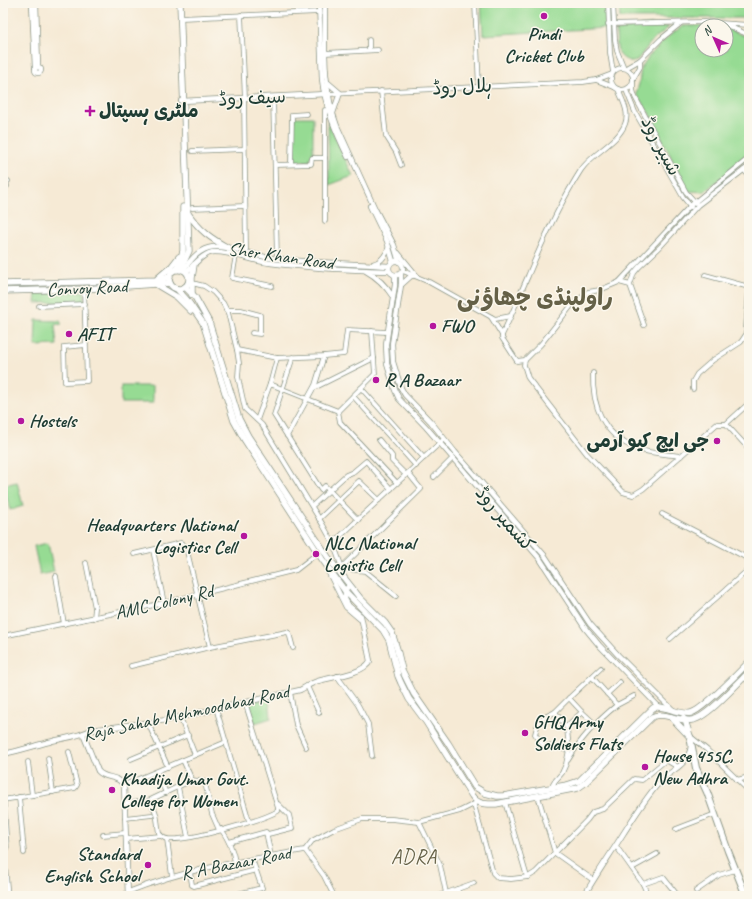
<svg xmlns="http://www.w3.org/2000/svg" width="752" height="899" font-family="Caveat,'Playpen Sans Arabic',sans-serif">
<rect width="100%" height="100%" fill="#fbf7ec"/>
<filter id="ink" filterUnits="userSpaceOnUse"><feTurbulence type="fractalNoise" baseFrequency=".025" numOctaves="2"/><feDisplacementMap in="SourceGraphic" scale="8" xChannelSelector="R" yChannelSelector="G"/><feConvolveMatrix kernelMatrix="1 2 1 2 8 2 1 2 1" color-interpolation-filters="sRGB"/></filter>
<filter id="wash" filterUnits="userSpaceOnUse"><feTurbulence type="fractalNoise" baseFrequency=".012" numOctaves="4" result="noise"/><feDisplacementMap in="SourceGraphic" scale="16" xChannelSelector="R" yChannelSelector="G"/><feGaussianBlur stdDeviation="0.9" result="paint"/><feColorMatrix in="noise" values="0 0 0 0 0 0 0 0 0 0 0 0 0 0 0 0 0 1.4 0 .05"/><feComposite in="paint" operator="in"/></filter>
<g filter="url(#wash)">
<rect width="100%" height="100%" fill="#f6ead5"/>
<g fill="#96db93" stroke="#5a8c64">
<polygon points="481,3 605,3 606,28 483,35"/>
<polygon points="619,3 749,3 749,18 620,18"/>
<path d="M651,25L669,27L652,41L638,59L634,62C615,59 617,47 616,31L639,26Z"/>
<polygon points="718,25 720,26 702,26 702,50 726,50 726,28 749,38 749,155 704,192 688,191 649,113 636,94 639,84 641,68 649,56 670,35 683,26"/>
<polygon points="294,117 313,117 313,156 310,157 310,161 293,161"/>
<polygon points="328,121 353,176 329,185"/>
<polygon points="84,291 85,302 35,303 36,294"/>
<polygon points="36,320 60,321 62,325 57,324 55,325 57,345 35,346"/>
<rect x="121" y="386" width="32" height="17"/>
<polygon points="17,482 23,506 10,510 4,485"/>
<polygon points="48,543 54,572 40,575 34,546"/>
<polygon points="269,698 271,718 255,723 248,703"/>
</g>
</g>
<g filter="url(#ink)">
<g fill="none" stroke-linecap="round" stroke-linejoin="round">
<defs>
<g id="minor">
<polyline points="475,3 479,87"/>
<polyline points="608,3 610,53 613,72"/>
<polyline points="613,3 615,40 617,51 624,68"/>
<polyline points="241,15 245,98"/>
<polyline points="181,18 319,12"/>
<polyline points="608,24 704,22 749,25"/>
<polyline points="724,24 749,35"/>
<polyline points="369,50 369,40"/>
<polyline points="325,53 378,50"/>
<circle cx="622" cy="79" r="11"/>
<polyline points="626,68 640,60 661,39 681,23"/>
<polyline points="633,79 640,67 640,60"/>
<polyline points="596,80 614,87"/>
<polyline points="633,82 633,90 635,97 686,192 696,203"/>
<polyline points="626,90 635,112 683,197 691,207"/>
<polyline points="381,91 386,136 396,152 401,165"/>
<polyline points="329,94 583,82 596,80 612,74"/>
<polyline points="273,97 277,258"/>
<polyline points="244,98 246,252"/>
<polyline points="325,110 325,221"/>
<polyline points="192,151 244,149"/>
<polyline points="291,164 292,115 307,114"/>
<polyline points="275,165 311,164 312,158 325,158"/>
<polyline points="744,170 749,176"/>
<polyline points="3,181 8,181"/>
<polyline points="3,186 7,186"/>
<polyline points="192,208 245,206"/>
<polyline points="236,255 232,278 272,286"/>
<polyline points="403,271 429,282 495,319 511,316"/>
<polyline points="705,275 749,287"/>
<polyline points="188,282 204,286 213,292 223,303 228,313 237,350 239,363 238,377 245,409 262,425 323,525 333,543"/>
<polyline points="619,282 690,206 749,158"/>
<polyline points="630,285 634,273 639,267 660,247 698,205 749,166"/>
<polyline points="84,289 87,381 65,382 64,347 86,345"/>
<polyline points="749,290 746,328 749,337"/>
<polyline points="39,306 85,304"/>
<polyline points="226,310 241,310 260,315 260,334 252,333"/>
<polyline points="491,317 502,335 502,338 517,361 525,360 541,344 571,306 588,292 600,290 619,282 630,285 644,325"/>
<path d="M502,335C512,315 519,296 528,276C543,240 560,203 581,170C593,152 617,144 625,124C630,112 622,100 618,89"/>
<polyline points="237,350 277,358 324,356 344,354 347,330 387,332"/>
<polyline points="293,357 274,415 321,490 325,486 358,520"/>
<polyline points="525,360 524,365 528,378 587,454 623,492 633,495 643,489 717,424 726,424 749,449"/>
<path d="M593,373C592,406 603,435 635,448C649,454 666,454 681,456"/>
<polyline points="270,384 338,411 375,374 372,331"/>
<polyline points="314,388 374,358"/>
<polyline points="361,388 424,458"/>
<polyline points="693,389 693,381 697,374 713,360 741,342 747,333"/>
<polyline points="353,396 416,466"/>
<polyline points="338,411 340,422 397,483"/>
<polyline points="257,420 270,384 277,358"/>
<polyline points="726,424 749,403"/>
<polyline points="287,436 315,385 324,356"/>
<polyline points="379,440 392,456 392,461 406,475"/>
<polyline points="434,477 452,459"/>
<polyline points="312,506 346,475 353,472 366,461 391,489"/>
<polyline points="662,514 749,559"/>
<polyline points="319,519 359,481 379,500"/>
<polyline points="153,550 164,603"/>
<polyline points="134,554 181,543 186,547 210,647"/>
<polyline points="86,563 95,608 94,618"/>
<polyline points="341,568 421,489 408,473"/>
<polyline points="341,568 365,571 396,596"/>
<polyline points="342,575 341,565 333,543 444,439"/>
<polyline points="56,576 64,624"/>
<polyline points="3,636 164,603 296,570 319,552"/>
<polyline points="670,639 749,569"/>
<polyline points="131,666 210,647 287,632 289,633 293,648"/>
<polyline points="337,676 358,705 368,724 372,756"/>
<polyline points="592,677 617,705 634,696"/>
<polyline points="744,677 749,682"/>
<polyline points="307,686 319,713"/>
<polyline points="290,692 296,725 306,747"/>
<polyline points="607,694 620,682"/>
<polyline points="216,708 249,821"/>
<polyline points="555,712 539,720 535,734 543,745 569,750"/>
<polyline points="582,712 595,724"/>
<polyline points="180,717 195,755"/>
<polyline points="148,723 168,767"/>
<polyline points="567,728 555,712 569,698"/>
<polyline points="691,737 707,750 749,791"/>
<polyline points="48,758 53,792"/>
<polyline points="131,759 188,735"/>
<polyline points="183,760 192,780"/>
<path d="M568,760C581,738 597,721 617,705"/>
<polyline points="28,762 32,795"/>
<polyline points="157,772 166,793"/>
<polyline points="737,780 745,778 749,780"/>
<polyline points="124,785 226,742"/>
<polyline points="178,787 188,837"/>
<polyline points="551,788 555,781 562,773 566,764 569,750 567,728 569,724 582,712 569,698 601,668"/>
<polyline points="538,796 555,853 593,880"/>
<polyline points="19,797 24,853"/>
<polyline points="3,800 75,788 77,785 69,752"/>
<polyline points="146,802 192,780 204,782 205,783 212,814 219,830"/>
<polyline points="505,802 527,877"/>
<path d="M124,804C131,803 140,801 147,802C158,805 157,824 159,833C161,836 163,838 167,839C185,842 261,821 278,811V808L245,702"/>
<polyline points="474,805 493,873 498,878 511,879 528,877 536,872 587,820 593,812 603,809 634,779 642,780 666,760 678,767"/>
<polyline points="125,818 152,815"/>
<polyline points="419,822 440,865 446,893"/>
<path d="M221,829C229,840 233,849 235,862"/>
<polyline points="676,829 715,814"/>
<polyline points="268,834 292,828 289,815 278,804"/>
<polyline points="103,835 125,833"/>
<polyline points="126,839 161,836"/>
<polyline points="167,839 172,876"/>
<polyline points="229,842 266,832 271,856"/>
<polyline points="616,846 643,884 648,896"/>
<polyline points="305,850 324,876 334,896"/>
<polyline points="632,868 657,854"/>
<polyline points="190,872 192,885 194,886 256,870"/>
<polyline points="643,884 663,877 678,896"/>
<polyline points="457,889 459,895 467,896"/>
<polyline points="587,891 591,896"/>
<polyline points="696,891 719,875 735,870"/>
<path d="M128,892C185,869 245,860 305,850L312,841L334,829L362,819H392L419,822L460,811L478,802"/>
<polyline points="229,896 262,888 252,859"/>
<polyline points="438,896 474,883"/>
</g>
<g id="tertiary">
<polyline points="32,3 35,67"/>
<polyline points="36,3 38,67"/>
<path d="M319,3L322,79C325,107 336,132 348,157"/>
<path d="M325,3C325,44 322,87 337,126L375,209L394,245L399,262"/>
<circle cx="38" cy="70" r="3"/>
<polyline points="326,81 340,93 333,113"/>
<polyline points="181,101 327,94"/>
<polyline points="370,206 387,241 393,261"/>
<polyline points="398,253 416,275 411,276 401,285"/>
<circle cx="396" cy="268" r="7"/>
<path d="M373,264C382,262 386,255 389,247"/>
<path d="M183,270C191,260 198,249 213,247C228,245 254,255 270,258C309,263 349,263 389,266"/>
<path d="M366,271C377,277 386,286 393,297"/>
<path d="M186,272C194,265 204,252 215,252C234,252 252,261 270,263C309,268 349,270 389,271"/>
<polyline points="401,274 401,285 392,344 393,362 401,388 405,395 431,422 455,452 545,556 590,624 618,655 674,711"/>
<polyline points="395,275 395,285 386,344 387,364 395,390 399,399 426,427 540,559 585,628 599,645 659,707"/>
<polyline points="328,571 346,607 360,619"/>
<path d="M83,734L98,771C106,780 116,774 124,785L128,896"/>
<path d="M3,754C19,751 33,746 49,742C63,738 78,737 91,730L167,720L300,690C306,687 311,683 318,681C331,677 364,674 370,661L361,616L349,606L345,599V591L349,585"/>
<path d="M584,896C596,875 610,855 623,834C634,817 645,799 658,784C670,769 688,767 691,746"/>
</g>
<g id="secondary">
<polyline points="180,3 189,251 180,270"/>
<path d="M187,212C200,231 210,238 230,249"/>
<circle cx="179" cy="279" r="10"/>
<polyline points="177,270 183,251 183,207"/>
<polyline points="158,278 172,266 179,257"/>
<polyline points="3,284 157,280 170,277"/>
<polyline points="157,285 177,297 191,311"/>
<path d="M185,287L195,297L209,322L239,419L248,436L330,560L360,598L385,623L392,633L397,649L402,670L414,694L448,743L475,787L485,793L497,796H503L567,785L579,781L653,708C662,703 679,716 691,713C703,710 739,672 749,662"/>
<path d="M177,289L187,300L203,323L234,421L244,439L322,559L345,591L383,630L389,640L398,676L401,683L409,699L426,722L472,796C478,805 486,804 496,804L578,788L585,783L652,717C663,711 679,722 692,720C706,719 738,683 749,672"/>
<polyline points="3,291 84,289 170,283"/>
<polyline points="192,295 192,278 194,265"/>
<polyline points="671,717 690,737"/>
<polyline points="683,718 685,720 690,736"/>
<polyline points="3,802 6,847 3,852"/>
<polyline points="3,852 7,896"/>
</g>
<polyline id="primary" points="690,737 696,768 707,792 728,851 746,896"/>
</defs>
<use href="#minor" stroke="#8a9484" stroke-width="5.5"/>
<use href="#tertiary" stroke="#8a9484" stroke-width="6"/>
<use href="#secondary" stroke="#8a9484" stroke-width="7"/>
<use href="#primary" stroke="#8a9484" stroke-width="8"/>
<use href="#minor" stroke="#fff" stroke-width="4"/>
<use href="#tertiary" stroke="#fff" stroke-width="4.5"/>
<use href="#secondary" stroke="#fff" stroke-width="5.5"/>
<use href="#primary" stroke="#fff" stroke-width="6"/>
</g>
</g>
<g fill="#b5179e" stroke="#fbf7ec" stroke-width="1.5">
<circle cx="544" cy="16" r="4"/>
<path d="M88 105h4v4h4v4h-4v4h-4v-4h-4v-4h4z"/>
<circle cx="433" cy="326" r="4"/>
<circle cx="69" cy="334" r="4"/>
<circle cx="376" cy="380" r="4"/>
<circle cx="21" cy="421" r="4"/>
<circle cx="717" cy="441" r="4"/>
<circle cx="244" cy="536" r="4"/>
<circle cx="316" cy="554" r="4"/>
<circle cx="525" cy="733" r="4"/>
<circle cx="645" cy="767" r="4"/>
<circle cx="112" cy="790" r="4"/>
<circle cx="148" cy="865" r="4"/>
</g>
<g text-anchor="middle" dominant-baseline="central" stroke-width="3" stroke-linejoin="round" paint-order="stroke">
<g font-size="19" font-weight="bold" fill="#1f3d34" stroke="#fbf7ec" text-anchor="start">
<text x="544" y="34" text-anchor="middle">Pindi<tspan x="544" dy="22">Cricket Club</tspan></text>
<text x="99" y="111">ملٹری ہسپتال</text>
<text x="441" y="326">FWO</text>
<text x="77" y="334">AFIT</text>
<text x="384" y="380">R A Bazaar</text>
<text x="29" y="421">Hostels</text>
<text x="709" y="441" text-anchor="end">جی ایچ کیو آرمی</text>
<text x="236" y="525" text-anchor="end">Headquarters National<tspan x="236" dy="22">Logistics Cell</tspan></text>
<text x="324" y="543">NLC National<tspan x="324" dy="22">Logistic Cell</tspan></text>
<text x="533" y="722">GHQ Army<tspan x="533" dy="22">Soldiers Flats</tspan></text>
<text x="653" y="756">House 455C,<tspan x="653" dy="22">New Adhra</tspan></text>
<text x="120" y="779">Khadija Umar Govt.<tspan x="120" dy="22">College for Women</tspan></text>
<text x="140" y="854" text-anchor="end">Standard<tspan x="140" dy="22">English School</tspan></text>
</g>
<g font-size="19" fill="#1f3d34" stroke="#fbf7ec">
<text transform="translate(462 87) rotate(-3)">ہلال روڈ</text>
<text transform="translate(252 98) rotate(-3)">سیف روڈ</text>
<text transform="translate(661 146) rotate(62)">شبیر روڈ</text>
<text transform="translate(281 256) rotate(8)">Sher Khan Road</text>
<text transform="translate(87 288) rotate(-3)">Convoy Road</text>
<text transform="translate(505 519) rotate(49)">کشمیر روڈ</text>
<text transform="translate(164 602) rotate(-13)">AMC Colony Rd</text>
<text transform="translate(186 713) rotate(-12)">Raja Sahab Mehmoodabad Road</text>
<text transform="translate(236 863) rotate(-11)">R A Bazaar Road</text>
</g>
<g font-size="20" letter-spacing="1" fill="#656147" stroke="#fbf7ec">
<text x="414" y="856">ADRA</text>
</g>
<g font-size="23" font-weight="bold" fill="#656147" stroke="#fbf7ec">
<text x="535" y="297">راولپنڈی چھاؤنی</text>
</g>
</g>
<rect width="752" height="899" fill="none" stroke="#fbf7ec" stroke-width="16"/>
<g transform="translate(714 38) rotate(315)"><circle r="19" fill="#fbf7ec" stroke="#a3ada2"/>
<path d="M0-3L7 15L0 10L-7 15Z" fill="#b5179e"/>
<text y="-6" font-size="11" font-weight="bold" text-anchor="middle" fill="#1f3d34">N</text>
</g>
</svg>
